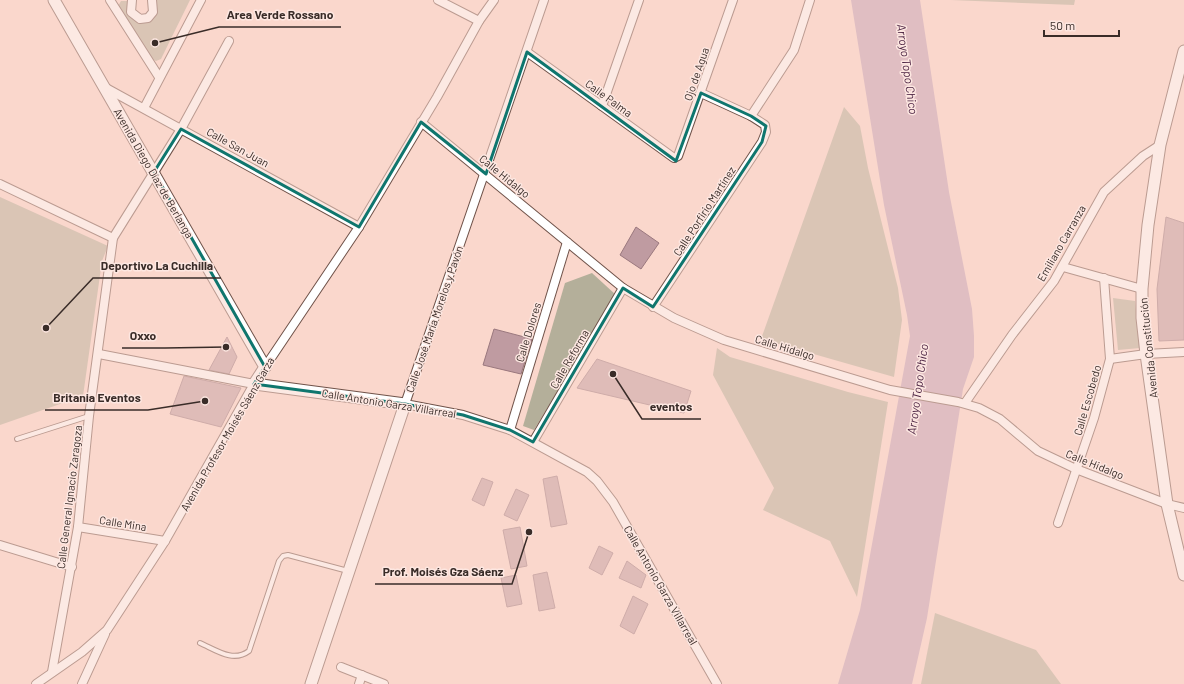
<svg xmlns="http://www.w3.org/2000/svg" width="1184" height="684" font-family="Barlow,sans-serif">
<rect width="100%" height="100%" fill="#fad7cc"/>
<g fill="#b4af9a">
<polygon points="156,0 190,0 161,59 156,61 150,58 118,6 121,1 129,1 130,15 154,17 157,10"/>
<polygon points="951,0 1075,0 1074,5"/>
<polygon points="844,107 860,126 868,168 898,288 902,320 894,377 761,339"/>
<polygon points="0,197 108,246 102,261 83,396 0,425"/>
<polygon points="592,273 616,295 534,430 523,426 565,283"/>
<polygon points="1113,298 1135,301 1140,348 1118,350"/>
<polygon points="717,348 730,357 848,392 888,402 857,597 830,541 763,510 774,488 713,375"/>
<polygon points="935,613 1036,650 1061,684 921,684"/>
</g>
<polygon fill="#c0a0b7" points="851,0 920,0 949,192 972,309 974,336 974,357 963,389 927,618 912,684 838,684 860,610 910,336 907,315 884,205"/>
<g fill="#bf9ba1" stroke="#9a787e">
<polygon points="1166,217 1184,223 1184,340 1159,341 1157,289"/>
<polygon points="636,227 659,243 641,269 620,255"/>
<polygon points="494,329 532,339 521,374 483,365"/>
<polygon points="227,337 237,357 229,374 209,370"/>
<polygon points="597,359 691,391 684,413 577,388"/>
<polygon points="184,376 241,388 221,427 170,414"/>
<polygon points="557,476 567,524 551,527 543,479"/>
<polygon points="482,478 493,482 484,506 472,500"/>
<polygon points="516,489 529,495 517,521 504,515"/>
<polygon points="520,527 527,566 511,569 503,530"/>
<polygon points="599,546 613,553 602,575 589,568"/>
<polygon points="627,561 646,575 641,588 619,578"/>
<polygon points="547,572 555,608 539,611 533,575"/>
<polygon points="516,575 522,604 507,607 501,578"/>
<polygon points="633,596 648,604 634,634 620,626"/>
</g>
<g fill="none" stroke-linecap="round" stroke-linejoin="round">
<defs>
<g id="service">
<polyline points="17,439 89,416"/>
<path d="M200,643C216,650 233,663 249,651L279,561L283,556L288,555L348,571"/>
</g>
<g id="minor">
<polyline points="110,0 159,77"/>
<polyline points="132,0 131,12 140,19 148,18 153,12 152,0"/>
<polyline points="438,0 479,21"/>
<polyline points="544,0 405,404 463,415 510,430 587,472 597,481 613,502 717,684"/>
<polyline points="527,52 674,158 678,156 733,0"/>
<polyline points="106,88 359,227"/>
<polyline points="602,106 639,0"/>
<polyline points="144,108 201,0"/>
<polyline points="751,116 794,50 810,0"/>
<polyline points="421,122 623,288 674,318 724,340 890,390 958,402 979,408 1000,419 1038,451 1076,469 1167,504 1184,508"/>
<polyline points="0,184 113,238"/>
<polyline points="1063,267 1142,289"/>
<polyline points="653,307 762,142 766,132 765,125 751,116 701,93"/>
<polyline points="1110,359 1146,354 1184,352"/>
<polyline points="265,367 359,227 437,97 479,21 494,0"/>
<polyline points="965,403 1012,335 1054,281 1104,192 1143,156 1160,145"/>
<polyline points="510,430 567,242"/>
<polyline points="533,442 623,288"/>
<polyline points="1058,523 1094,418 1110,359 1104,278"/>
<polyline points="78,527 165,541"/>
<polyline points="0,545 72,567"/>
<polyline points="341,667 384,684"/>
<polyline points="52,672 78,527 89,416 113,238 181,129 229,41"/>
<polyline points="36,684 82,652 107,630 165,541 254,384 99,354"/>
<polyline points="82,684 105,634"/>
<polyline points="359,684 362,675"/>
</g>
<g id="tertiary">
<polyline points="54,0 265,367 254,384 405,404 311,684"/>
<polyline points="1184,51 1160,145 1148,225 1142,289 1142,318 1146,354 1167,504 1184,575"/>
</g>
</defs>
<use href="#service" stroke="#70534a" stroke-width="6"/>
<use href="#minor" stroke="#70534a" stroke-width="10"/>
<use href="#tertiary" stroke="#70534a" stroke-width="13"/>
<use href="#service" stroke="#fff" stroke-width="4"/>
<use href="#minor" stroke="#fff" stroke-width="8"/>
<use href="#tertiary" stroke="#fff" stroke-width="11"/>
</g>
<path d="M0 0H1184V684H0ZM527,52L676,161L701,93L751,116L766,126L762,142L653,307L623,288L533,442L510,430L463,415L405,404L254,384L265,367L154,172L181,129L359,227L421,122L486,174Z" fill="#fad7cc" fill-opacity=".55" fill-rule="evenodd"/>
<path fill="none" stroke="#0f766e" stroke-width="3" stroke-linejoin="round" d="M527,52L676,161L701,93L751,116L766,126L762,142L653,307L623,288L533,442L510,430L463,415L405,404L254,384L265,367L154,172L181,129L359,227L421,122L486,174Z"/>
<g text-anchor="middle" dominant-baseline="central" stroke-width="3" stroke-linejoin="round" paint-order="stroke">
<g font-size="11" fill="#392c28" stroke="#fde7e1">
<text transform="translate(696 74) rotate(-71)">Ojo de Agua</text>
<text transform="translate(609 98) rotate(36)">Calle Palma</text>
<text transform="translate(238 147) rotate(29)">Calle San Juan</text>
<text transform="translate(154 173) rotate(60)">Avenida Diego Díaz de Berlanga</text>
<text transform="translate(505 176) rotate(39)">Calle Hidalgo</text>
<text transform="translate(704 211) rotate(-57)">Calle Porfirio Martínez</text>
<text transform="translate(1061 243) rotate(-60)">Emiliano Carranza</text>
<text transform="translate(434 319) rotate(-71)">Calle José María Morelos y Pavón</text>
<text transform="translate(528 332) rotate(-73)">Calle Dolores</text>
<text transform="translate(785 347) rotate(17)">Calle Hidalgo</text>
<text transform="translate(1148 348) rotate(-96)">Avenida Constitución</text>
<text transform="translate(569 359) rotate(-60)">Calle Reforma</text>
<text transform="translate(1087 400) rotate(-74)">Calle Escobedo</text>
<text transform="translate(389 403) rotate(9)">Calle Antonio Garza Villarreal</text>
<text transform="translate(227 434) rotate(-60)">Avenida Profesor Moisés Sáenz Garza</text>
<text transform="translate(1095 464) rotate(22)">Calle Hidalgo</text>
<text transform="translate(69 497) rotate(-83)">Calle General Ignacio Zaragoza</text>
<text transform="translate(123 523) rotate(9)">Calle Mina</text>
<text transform="translate(661 585) rotate(60)">Calle Antonio Garza Villarreal</text>
</g>
<g font-size="12" font-style="italic" fill="#481f3f" stroke="#fde7e1">
<text transform="translate(908 69) rotate(82)">Arroyo Topo Chico</text>
<text transform="translate(917 389) rotate(-82)">Arroyo Topo Chico</text>
</g>
</g>
<path fill="none" stroke="#392c28" stroke-width="1.5" d="M155 43L219 27H341M46 328L93 278H221M226 347L165 348H122M205 401L148 410H45M613 374L642 419H701M529 532L512 584H375"/>
<g fill="#392c28" stroke="#fde7e1" stroke-width="1.5">
<circle cx="155" cy="43" r="4"/>
<circle cx="46" cy="328" r="4"/>
<circle cx="226" cy="347" r="4"/>
<circle cx="205" cy="401" r="4"/>
<circle cx="613" cy="374" r="4"/>
<circle cx="529" cy="532" r="4"/>
</g>
<g font-size="12" text-anchor="middle" font-weight="bold" fill="#392c28" stroke="#fde7e1" stroke-width="3" stroke-linejoin="round" paint-order="stroke">
<text x="280" y="19">Area Verde Rossano</text>
<text x="157" y="270">Deportivo La Cuchilla</text>
<text x="143" y="340">Oxxo</text>
<text x="97" y="402">Britania Eventos</text>
<text x="671" y="411">eventos</text>
<text x="443" y="576">Prof. Moisés Gza Sáenz</text>
</g>
<path d="M1044 30v6h75v-6" fill="none" stroke="#392c28" stroke-width="2"/>
<text x="1050" y="30" font-size="12" fill="#392c28" stroke="#fde7e1" stroke-width="3" paint-order="stroke">50 m</text>
</svg>
